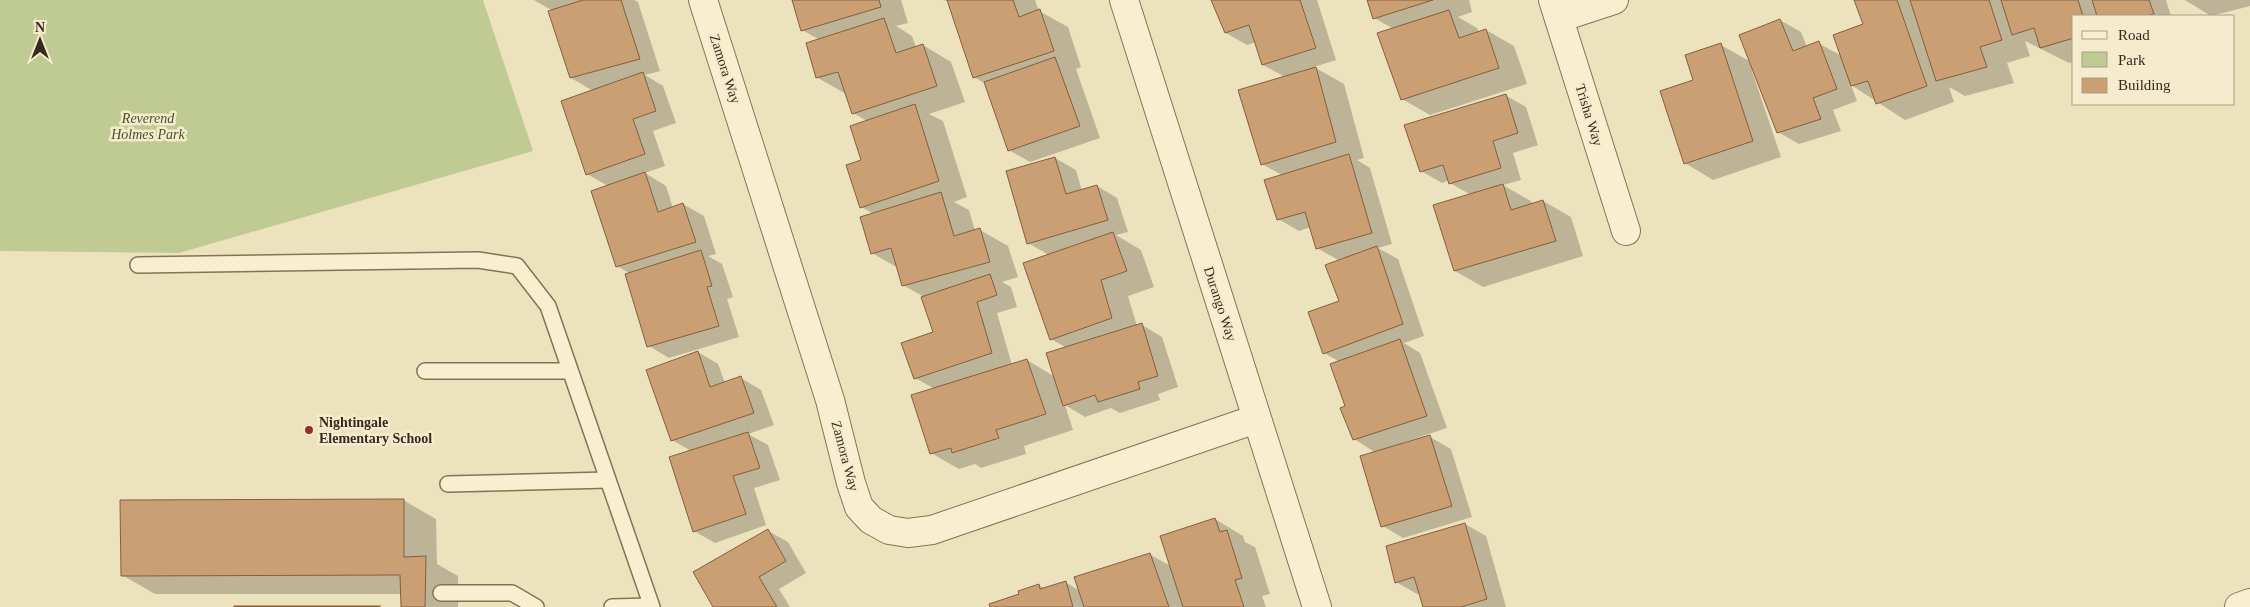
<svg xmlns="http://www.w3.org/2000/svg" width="2250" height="607" font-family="'Times New Roman',serif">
<rect width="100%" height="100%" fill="#ede2be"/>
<polygon fill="#c0cb93" points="0,0 483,0 533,151 179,253 0,251"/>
<g fill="#0003">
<polygon points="534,0 634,0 638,2 660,71 645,75 663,86 676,123 653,131 665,166 645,173 666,186 673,208 683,204 704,216 716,254 708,256 722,264 733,297 727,299 739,337 669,358 649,346 631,274 617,266 608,186 587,174 593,91 571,78 553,11"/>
<polygon points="793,0 901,0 908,23 896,26 912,36 916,47 923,45 951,62 965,102 929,114 943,121 967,197 954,202 969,210 975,231 980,230 1008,246 1018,277 1002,282 1011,287 1017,307 997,313 1012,365 1027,360 1055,377 1067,348 1051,339 1049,255 1028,243 1055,158 1076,170 1082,191 1097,186 1117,198 1128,232 1116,235 1141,250 1154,287 1128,296 1137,326 1142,325 1162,337 1178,387 1158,394 1160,400 1120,413 1111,408 1085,417 1065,405 1073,430 1024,446 1026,454 981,468 975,464 959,469 931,453 935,389 915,378 934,333 924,297 903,285 898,268 872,253 874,214 861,207 863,161 867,121 853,113 846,94 818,78 808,44 820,40 802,30"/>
<polygon points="942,0 1035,0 1039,11 1068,27 1081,67 1076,69 1100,138 1030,162 1009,150 986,84 974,77 948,1"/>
<polygon points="1212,0 1317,0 1336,60 1314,67 1344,84 1364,158 1357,160 1370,168 1392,244 1378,248 1398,259 1424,336 1404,343 1420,353 1447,428 1402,443 1402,445 1430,437 1451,449 1472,517 1403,538 1383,526 1376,453 1354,439 1340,362 1324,353 1340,302 1340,261 1317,248 1311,227 1299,231 1278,219 1282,175 1262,164 1285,77 1263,65 1256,42 1247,45 1226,33"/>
<polygon points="1368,0 1469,0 1472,12 1458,17 1477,28 1479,32 1486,30 1514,46 1527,84 1430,115 1402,99 1394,29 1374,18"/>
<polygon points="1857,0 2166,0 2171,16 2074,16 2074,62 2069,63 2025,41 2030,56 2007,63 2014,83 1965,96 1949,87 1954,102 1905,120 1851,85 1857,101 1833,110 1841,131 1799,144 1778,132 1754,70 1752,71 1781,157 1713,180 1685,163 1695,81 1721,45 1751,62 1780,20 1801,32 1807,47 1818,43 1842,56 1864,25"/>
<polygon points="2185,0 2250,0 2250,6 2211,16"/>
<polygon points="1505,95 1526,107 1538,145 1513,153 1521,180 1503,185 1531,201 1532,205 1543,201 1571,217 1583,256 1483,287 1455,271 1471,195 1450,183 1450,180 1442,183 1421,171"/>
<polygon points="698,352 718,364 725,383 741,378 761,390 774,425 748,434 768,445 780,480 754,488 766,525 715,543 694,531 691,451 672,440"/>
<polygon points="403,500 436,519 437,564 458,576 458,607 403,607 402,594 155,594 122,575"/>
<polygon points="1215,519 1243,536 1245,542 1255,547 1270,594 1262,596 1266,607 991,607 1039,585 1045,589 1065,582 1080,591 1149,554 1171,566"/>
<polygon points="1465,524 1486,536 1506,607 1424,607 1420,593 1417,594 1396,582"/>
<polygon points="768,531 788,542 806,573 779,589 790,607 714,607"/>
</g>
<g fill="#cb9f74" stroke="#845e3d">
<polygon points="583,0 621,0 640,59 570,78 548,11"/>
<polygon points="792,0 879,0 881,7 801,31"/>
<polygon points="947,0 1013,0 1019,17 1040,9 1054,51 973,78"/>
<polygon points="1211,0 1300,0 1316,48 1262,65 1249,25 1225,33"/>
<polygon points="1367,0 1433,0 1373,19"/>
<polygon points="1854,0 1897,0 1927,86 1876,104 1868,81 1851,86 1833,35 1863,24"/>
<polygon points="1910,0 1989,0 2002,40 1980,47 1987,67 1936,81"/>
<polygon points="2001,0 2078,0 2083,16 2074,16 2074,38 2040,48 2034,28 2012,35"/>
<polygon points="2092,0 2149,0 2154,14 2145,16 2097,16"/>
<polygon points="1449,10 1459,38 1486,29 1499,68 1401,100 1377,33"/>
<polygon points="884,18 896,53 923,44 937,86 852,114 838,72 816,78 806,43"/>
<polygon points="1780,19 1793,51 1819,41 1837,89 1813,98 1821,119 1777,133 1739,35"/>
<polygon points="1721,43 1753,141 1684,164 1660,91 1693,80 1685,55"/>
<polygon points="1055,57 1080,126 1008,151 984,82"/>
<polygon points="1316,67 1336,142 1261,165 1238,90"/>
<polygon points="643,72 656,111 633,119 645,154 586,175 561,101"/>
<polygon points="1506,94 1518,133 1493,141 1501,168 1449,184 1443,165 1420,172 1404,125"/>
<polygon points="915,104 939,181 860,208 846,165 861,160 850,126"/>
<polygon points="1349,154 1372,233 1316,249 1305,212 1277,220 1264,180"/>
<polygon points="1055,157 1066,194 1097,185 1108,220 1027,244 1006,171"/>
<polygon points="645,172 658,212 683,203 696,242 616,267 591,191"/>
<polygon points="1503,184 1511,210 1543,200 1556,241 1454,271 1433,205"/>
<polygon points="941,192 954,236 980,228 990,262 902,286 891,248 871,254 860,217"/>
<polygon points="1113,232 1127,271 1101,280 1112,318 1050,340 1023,263"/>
<polygon points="1377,246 1403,324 1323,354 1308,312 1339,301 1325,265"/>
<polygon points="701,250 712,286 707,287 719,326 647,347 625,274"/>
<polygon points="990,274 997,295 977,302 992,353 914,379 901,343 933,332 921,297"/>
<polygon points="1142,323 1158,376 1138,382 1140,389 1098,402 1095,395 1063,406 1046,353"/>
<polygon points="1400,339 1427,416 1353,440 1340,408 1345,406 1330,364"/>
<polygon points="698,351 710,387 741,376 754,413 671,441 646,370"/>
<polygon points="1027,359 1046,414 996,430 999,438 952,453 951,448 930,454 911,395"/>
<polygon points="748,432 760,468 733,476 746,514 693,532 669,457"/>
<polygon points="1430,435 1452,506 1381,527 1360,456"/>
<polygon points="404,499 404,557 426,556 425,607 401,607 400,575 121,576 120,500"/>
<polygon points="1215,518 1220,532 1227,530 1242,578 1235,580 1244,607 1183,607 1160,536"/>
<polygon points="1465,523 1487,599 1461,607 1423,607 1414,577 1395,583 1386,546"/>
<polygon points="768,529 786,561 759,577 777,607 713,607 693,572"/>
<polygon points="1150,553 1169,607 1084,607 1074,577"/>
<polygon points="1066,581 1073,607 990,607 989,604 1019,594 1018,591 1039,584 1040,589"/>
<rect x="234" y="606" width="146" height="1"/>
</g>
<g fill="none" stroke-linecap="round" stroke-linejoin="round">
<defs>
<g id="service">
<polyline points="138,265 478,260 517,266 548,306 652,607"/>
<polyline points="425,371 570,371"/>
<polyline points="448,484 608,480"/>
<polyline points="441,593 512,593 536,607"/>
<polyline points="612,607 651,606"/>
</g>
<g id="minor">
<polyline points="703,0 830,400 851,483 859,507 871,520 889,530 908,533 932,530 1256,419"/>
<polyline points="1124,0 1317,607"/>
<polyline points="1553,0 1626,231"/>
<polyline points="1559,18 1614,0"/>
<polyline points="2239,607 2250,603"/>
</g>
</defs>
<use href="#service" stroke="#857357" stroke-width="18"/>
<use href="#minor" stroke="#857357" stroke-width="30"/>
<use href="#service" stroke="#f8efd1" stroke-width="15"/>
<use href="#minor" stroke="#f8efd1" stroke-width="28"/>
</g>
<circle fill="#932f28" stroke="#f5ecce" stroke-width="2" cx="309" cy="430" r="5"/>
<g text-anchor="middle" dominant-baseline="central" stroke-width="5" stroke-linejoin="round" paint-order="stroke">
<g font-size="14" fill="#352a1c" stroke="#f5ecce">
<text transform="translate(725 69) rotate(72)">Zamora Way</text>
<text transform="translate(1589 115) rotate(73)">Trisha Way</text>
<text transform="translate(1220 304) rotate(72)">Durango Way</text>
<text transform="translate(845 456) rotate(75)">Zamora Way</text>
</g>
<g font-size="14" font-style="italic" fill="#425123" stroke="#f5ecce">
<text x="148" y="118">Reverend<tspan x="148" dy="16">Holmes Park</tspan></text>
</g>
<g font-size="14" font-weight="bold" fill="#352a1c" stroke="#f5ecce" text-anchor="start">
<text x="319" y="422">Nightingale<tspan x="319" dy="16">Elementary School</tspan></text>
</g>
</g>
<rect x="2072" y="15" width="162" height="90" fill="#f5ecce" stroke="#a89e87"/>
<rect x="2082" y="31" width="25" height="8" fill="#f8efd1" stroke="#a89e87"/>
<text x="2118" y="40" font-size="15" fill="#352a1c">Road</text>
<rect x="2082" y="52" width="25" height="15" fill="#c0cb93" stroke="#a89e87"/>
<text x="2118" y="65" font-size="15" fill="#352a1c">Park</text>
<rect x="2082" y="78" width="25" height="15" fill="#cb9f74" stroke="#a89e87"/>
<text x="2118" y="90" font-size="15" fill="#352a1c">Building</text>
<g transform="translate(40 40)" stroke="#f5ecce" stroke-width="4" paint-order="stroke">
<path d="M0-4L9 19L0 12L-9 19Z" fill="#352a1c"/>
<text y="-8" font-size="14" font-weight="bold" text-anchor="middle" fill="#352a1c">N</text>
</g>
</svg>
